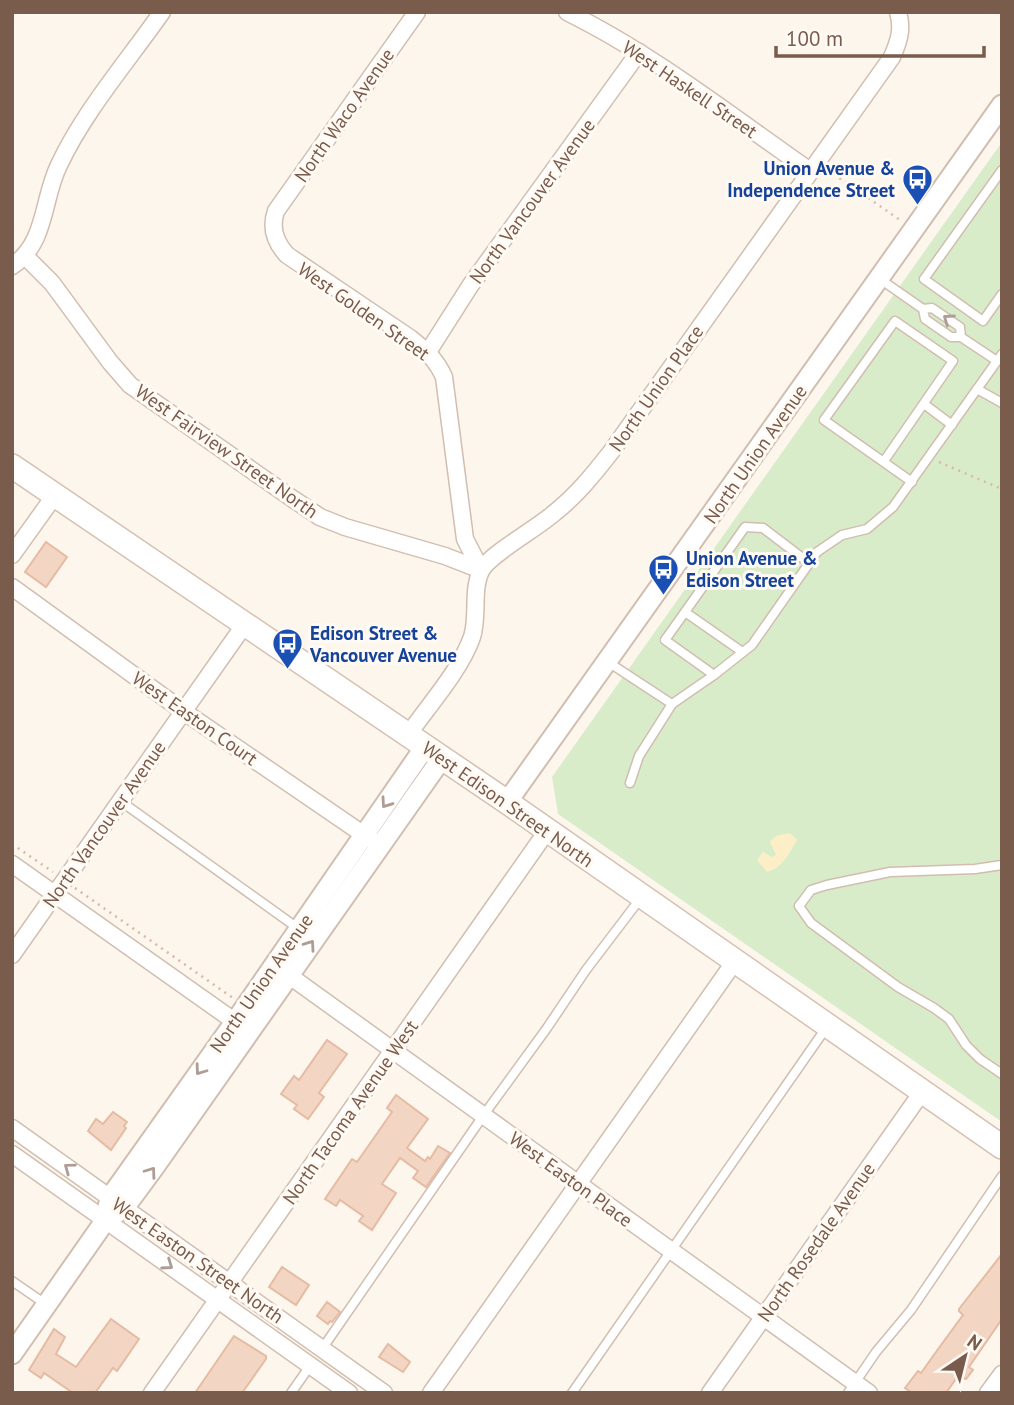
<svg xmlns="http://www.w3.org/2000/svg" width="1014" height="1405" font-family="'PT Sans',sans-serif">
<rect width="100%" height="100%" fill="#fdf6ec"/>
<polygon fill="#d8ecc9" points="1002,142 1002,1122 558,814 552,777"/>
<path fill="#fcefc7" d="M790,833L797,840C789,853 783,868 767,872L757,860L763,852L772,857L776,855L770,842C774,834 782,835 790,833Z"/>
<g fill="#f3d5c3" stroke="#e6bba3" stroke-width="2">
<polygon points="46,542 67,557 46,587 25,572"/>
<polygon points="327,1040 347,1054 319,1093 324,1097 308,1119 294,1109 297,1105 281,1094 294,1076 299,1080"/>
<polygon points="396,1095 428,1119 407,1148 425,1161 428,1157 430,1159 438,1146 450,1153 426,1187 413,1178 418,1171 400,1158 382,1184 396,1193 372,1230 359,1221 363,1216 340,1200 336,1206 325,1199 352,1159 357,1162 392,1112 387,1108"/>
<polygon points="113,1112 127,1122 124,1126 126,1128 111,1150 88,1131 96,1119 103,1124"/>
<polygon points="1002,1254 1002,1319 969,1367 973,1370 966,1379 958,1376 946,1393 912,1393 905,1388 918,1371 921,1373 941,1345 963,1315 959,1311 959,1309"/>
<polygon points="282,1267 309,1285 296,1305 269,1287"/>
<polygon points="327,1302 340,1312 332,1322 330,1321 328,1324 317,1316"/>
<polygon points="111,1319 139,1339 117,1371 113,1368 95,1393 73,1393 44,1373 41,1378 29,1370 54,1329 65,1337 56,1354 76,1367"/>
<polygon points="234,1336 266,1356 266,1359 242,1393 195,1393"/>
<polygon points="388,1344 410,1362 403,1372 379,1357"/>
</g>
<g fill="none" stroke-linecap="round" stroke-linejoin="round">
<defs>
<g id="service">
<polyline points="1002,170 924,279 983,321 1002,294"/>
<polyline points="880,279 923,309 932,308 960,327 961,337 951,337 925,319 923,309"/>
<polyline points="961,337 997,361"/>
<polyline points="977,389 1002,403"/>
<polyline points="924,404 952,425"/>
<polyline points="884,461 953,361 895,321 824,420 912,482"/>
<polyline points="685,612 745,527 763,528 809,563"/>
<polyline points="608,662 672,704 714,675 752,645 817,552 842,535 867,529 893,507 1002,354"/>
<polyline points="714,675 665,640 685,612 741,651"/>
<polyline points="630,783 639,756 672,704"/>
<polyline points="119,800 299,929"/>
<polyline points="1002,865 975,869 890,872 827,885 811,890 799,906 811,923 898,987 934,1008 949,1019 966,1045 980,1059 1002,1074"/>
<polyline points="12,1281 47,1305"/>
<polyline points="322,1349 483,1116 547,1028 586,970 640,899"/>
<polyline points="291,1393 310,1366"/>
<polyline points="572,1393 826,1028"/>
<polyline points="848,1393 876,1352 911,1310 1002,1176"/>
</g>
<g id="minor">
<path d="M417,12L276,211C270,228 275,242 287,255L410,338C425,350 436,359 444,377L465,539L481,570"/>
<path d="M567,12C654,55 731,116 810,171"/>
<polyline points="25,256 52,283 110,362 130,385 293,499 320,517 345,527 445,556 481,570"/>
<path d="M12,266C47,243 42,199 59,165C85,110 127,62 162,12"/>
<polyline points="428,352 470,286 639,52"/>
<polyline points="12,555 55,495"/>
<polyline points="12,587 183,711 373,841"/>
<path d="M408,735C428,706 460,671 472,637C479,616 471,589 482,569C492,553 536,529 553,514C576,496 593,475 611,452L892,57C899,41 903,29 898,12"/>
<polyline points="12,864 244,1028"/>
<polyline points="12,955 245,624"/>
<polyline points="280,969 869,1393"/>
<polyline points="12,1128 384,1393"/>
<polyline points="12,1154 349,1393"/>
<polyline points="152,1393 547,831"/>
<polyline points="431,1393 735,961"/>
<polyline points="710,1393 922,1092"/>
<polyline points="988,1393 1002,1374"/>
</g>
<g id="tertiary">
<polyline points="507,802 1002,105"/>
<polyline points="105,1221 110,1198 235,1022 425,747"/>
<polyline points="12,1354 105,1221 124,1208 155,1166 442,758"/>
</g>
<polyline id="secondary" points="12,466 507,802 1002,1147"/>
</defs>
<use href="#service" stroke="#d1beb0" stroke-width="11"/>
<use href="#minor" stroke="#d1beb0" stroke-width="19"/>
<use href="#tertiary" stroke="#d1beb0" stroke-width="23"/>
<use href="#secondary" stroke="#d6c0b0" stroke-width="26"/>
<g stroke="#d9b8a5" stroke-width="2.5" stroke-dasharray="2 5" stroke-linecap="butt">
<polyline points="828,170 900,220"/>
<polyline points="939,462 1002,489"/>
<polyline points="12,844 53,872"/>
<polyline points="75,888 233,998"/>
</g>
<use href="#service" stroke="#fff" stroke-width="8"/>
<use href="#minor" stroke="#fff" stroke-width="16"/>
<use href="#tertiary" stroke="#fff" stroke-width="19"/>
<use href="#secondary" stroke="#fff" stroke-width="23"/>
</g>
<defs><path id="oneway-chevron" d="M-2-3.5L2.5 0L-2 3.5" fill="none" stroke-width="1.6" stroke-linecap="round" stroke-linejoin="round" transform="scale(1.75)"/></defs>
<g stroke="#af9d94">
<use href="#oneway-chevron" transform="translate(948 319) rotate(-145)"/>
<use href="#oneway-chevron" transform="translate(386 803) rotate(125)"/>
<use href="#oneway-chevron" transform="translate(310 945) rotate(-55)"/>
<use href="#oneway-chevron" transform="translate(200 1070) rotate(126)"/>
<use href="#oneway-chevron" transform="translate(69 1168) rotate(-144)"/>
<use href="#oneway-chevron" transform="translate(151 1172) rotate(-54)"/>
<use href="#oneway-chevron" transform="translate(168 1265) rotate(35)"/>
</g>
<defs>
<symbol id="bus-pin" viewBox="-11 -11 22 30"><path d="M0 17L-7.5 6A9.5 9.5 0 1 1 7.5 6Z" fill="#1a4fb4" stroke="#fffaf3"/><path d="M-5-6H5V4H4V6H2V4H-2V6H-4V4H-5ZM-3.5-4V0h7V-4ZM-3.5 1.2v1.5H-2V1.2ZM2 1.2v1.5H3.5V1.2Z" fill="#fff"/></symbol>
</defs>
<g fill-rule="evenodd">
<use href="#bus-pin" x="900" y="162" width="35" height="47"/>
<use href="#bus-pin" x="646" y="552" width="35" height="47"/>
<use href="#bus-pin" x="270" y="626" width="35" height="47"/>
</g>
<g text-anchor="middle" dominant-baseline="central" stroke-width="6" stroke-linejoin="round" paint-order="stroke">
<g font-size="19" fill="#7a5c4d" stroke="#fffaf3">
<text transform="translate(690 89) rotate(34)">West Haskell Street</text>
<text transform="translate(344 115) rotate(-55)">North Waco Avenue</text>
<text transform="translate(532 201) rotate(-54)">North Vancouver Avenue</text>
<text transform="translate(364 311) rotate(35)">West Golden Street</text>
<text transform="translate(656 388) rotate(-55)">North Union Place</text>
<text transform="translate(227 451) rotate(35)">West Fairview Street North</text>
<text transform="translate(755 454) rotate(-55)">North Union Avenue</text>
<text transform="translate(195 718) rotate(35)">West Easton Court</text>
<text transform="translate(508 804) rotate(35)">West Edison Street North</text>
<text transform="translate(104 824) rotate(-55)">North Vancouver Avenue</text>
<text transform="translate(261 983) rotate(-55)">North Union Avenue</text>
<text transform="translate(350 1112) rotate(-55)">North Tacoma Avenue West</text>
<text transform="translate(571 1179) rotate(36)">West Easton Place</text>
<text transform="translate(816 1242) rotate(-55)">North Rosedale Avenue</text>
<text transform="translate(198 1260) rotate(35)">West Easton Street North</text>
</g>
<g font-size="19" font-weight="bold" fill="#164399" stroke="#fffaf3" text-anchor="start">
<text x="895" y="168" text-anchor="end">Union Avenue &amp;<tspan x="895" dy="22">Independence Street</tspan></text>
<text x="686" y="558">Union Avenue &amp;<tspan x="686" dy="22">Edison Street</tspan></text>
<text x="310" y="633">Edison Street &amp;<tspan x="310" dy="22">Vancouver Avenue</tspan></text>
</g>
</g>
<rect width="1014" height="1405" fill="none" stroke="#7a5c4d" stroke-width="28"/>
<g transform="translate(965 1356) rotate(35)" stroke="#fffaf3" stroke-width="5" paint-order="stroke">
<path d="M0-5L12 26L0 18L-12 26Z" fill="#7a5c4d"/>
<text y="-10" font-size="19" font-weight="bold" text-anchor="middle" fill="#7a5c4d">N</text>
</g>
<path d="M776 46v10h208v-10" fill="none" stroke="#7a5c4d" stroke-width="3.5"/>
<text x="786" y="46" font-size="21" fill="#7a5c4d" stroke="#fffaf3" stroke-width="5" paint-order="stroke">100 m</text>
</svg>
